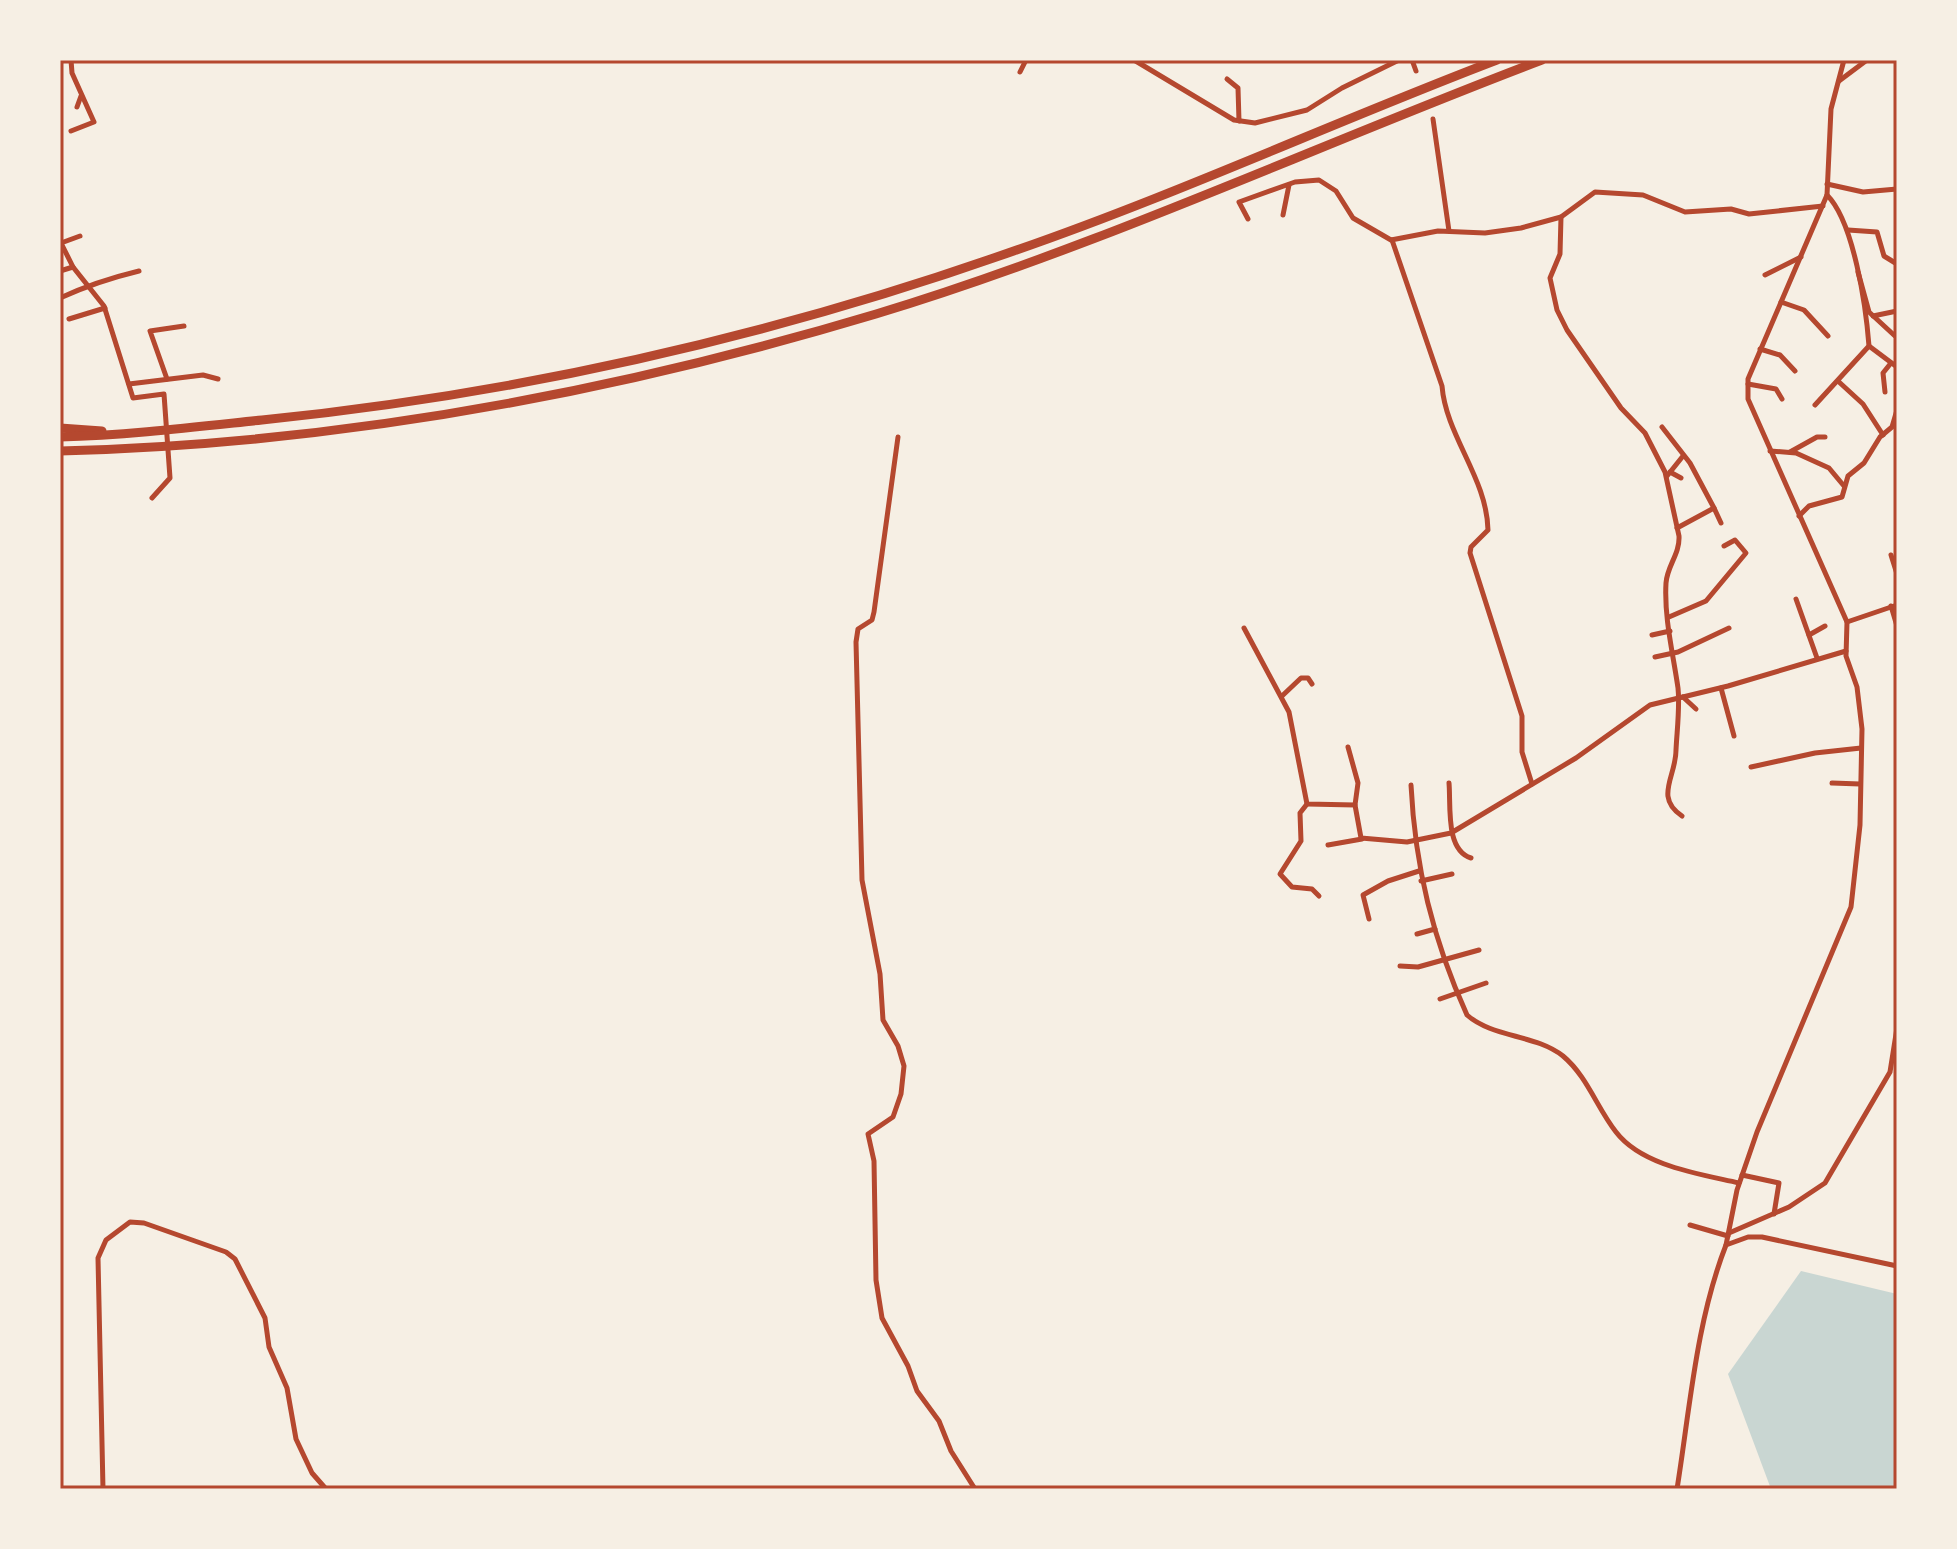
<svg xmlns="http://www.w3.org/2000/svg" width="1957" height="1549" font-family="Helvetica,sans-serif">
<rect width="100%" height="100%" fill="#f6efe4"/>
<polygon fill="#c9d6d2" points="1801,1271 1897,1294 1897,1489 1771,1489 1728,1374"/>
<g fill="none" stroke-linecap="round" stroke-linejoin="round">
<g stroke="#b5482f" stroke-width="5">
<polyline points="1134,60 1234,120 1255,123 1307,110 1342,88 1399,60"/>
<polyline points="1412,60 1416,71"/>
<polyline points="1020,72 1026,60"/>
<polyline points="1227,79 1238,88 1239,121"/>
<polyline points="1839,81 1867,60"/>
<polyline points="77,107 81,96"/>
<polyline points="1433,119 1449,231"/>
<polyline points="71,131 94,122 72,73 71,60"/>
<polyline points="1827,184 1863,192 1897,189"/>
<polyline points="1283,215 1289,185"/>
<path d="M1561,217L1560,254L1550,278L1557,310L1567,330L1621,408L1645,433L1665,472L1679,536C1680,554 1667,566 1666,583C1664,618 1673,653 1678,688C1680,707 1677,730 1676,750C1676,777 1654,797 1682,816"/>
<polyline points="1248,219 1239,202 1295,182 1319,180 1336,191 1353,218 1391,240 1438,231 1485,233 1521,228 1561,217 1595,192 1643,195 1685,212 1731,209 1749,214 1823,206"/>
<polyline points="1848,230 1877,232 1884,256 1897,264"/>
<path d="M1392,240L1442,386C1446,436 1487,478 1488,530L1471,547L1470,553L1522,716V752L1532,784"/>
<polyline points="60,241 73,267 104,306 133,398 164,394 170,478 152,498"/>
<polyline points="61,243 80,236"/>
<polyline points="60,271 73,267"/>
<polyline points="1858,272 1869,312 1895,336"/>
<polyline points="1765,275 1801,257"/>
<path d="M60,298C86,286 110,278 139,271"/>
<polyline points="1781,302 1804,310 1828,336"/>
<polyline points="1873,316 1897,311"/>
<polyline points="69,319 105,308"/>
<polyline points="1869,346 1897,367"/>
<polyline points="1760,349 1780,355 1795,371"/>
<polyline points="167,379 150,331 184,326"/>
<polyline points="1839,382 1863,404 1883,435"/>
<polyline points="129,384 203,375 218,379"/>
<polyline points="1748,384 1776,389 1782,399"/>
<polyline points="1885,392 1883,373 1891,363"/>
<path d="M1815,405L1869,346C1866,307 1854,222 1827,195"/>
<polyline points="1662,427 1690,463 1714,508 1677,528"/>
<polyline points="898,437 874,612 872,620 858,629 856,642 862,880 880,974 883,1020 898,1046 904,1066 901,1094 893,1117 868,1134 874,1161 876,1280 882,1318 908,1366 917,1391 939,1421 951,1451 975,1489"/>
<polyline points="1770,451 1796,453 1829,468 1844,486"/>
<polyline points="1790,452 1817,437 1825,437"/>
<polyline points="1670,472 1681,478"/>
<polyline points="1667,476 1683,456"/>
<polyline points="1714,508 1721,523"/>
<polyline points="1799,516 1809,506 1842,497 1848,476 1864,463 1880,437 1892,427 1897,410"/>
<polyline points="1891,555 1897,574"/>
<polyline points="1796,599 1817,658"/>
<polyline points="1891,606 1897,626"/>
<polyline points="1669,617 1706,601 1746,553 1735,540 1724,546"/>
<polyline points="1847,622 1897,605"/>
<polyline points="1244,628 1289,712 1307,804 1355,805 1361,838 1407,842 1451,833 1576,758 1650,705 1728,686 1846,651"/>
<polyline points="1652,635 1670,631"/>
<polyline points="1809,635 1825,626"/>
<polyline points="1655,657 1678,652 1729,628"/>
<polyline points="1721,688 1734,736"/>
<polyline points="1282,696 1301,678 1308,678 1312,684"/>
<polyline points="1683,697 1696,709"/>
<polyline points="1348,747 1358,783 1355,805"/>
<polyline points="1751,767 1815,753 1861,748"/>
<path d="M1449,783C1451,805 1445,850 1471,858"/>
<polyline points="1832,783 1860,784"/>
<path d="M1411,785C1415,867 1433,940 1467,1015C1493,1038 1535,1034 1563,1056C1587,1076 1597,1108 1616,1132C1642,1166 1700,1174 1739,1183"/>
<polyline points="1307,804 1300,813 1301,841 1280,874 1292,887 1312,889 1319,896"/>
<polyline points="1328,845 1362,839"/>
<polyline points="1421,881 1452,874"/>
<polyline points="1369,919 1363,895 1388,881 1419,871"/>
<polyline points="1417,934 1435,929"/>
<polyline points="1400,966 1418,967 1479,950"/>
<polyline points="1440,999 1486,983"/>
<polyline points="1742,1175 1779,1183 1774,1214"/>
<polyline points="1690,1225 1728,1236"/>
<polyline points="1729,1233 1789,1207 1825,1183 1890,1072 1897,1028"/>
<polyline points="1726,1245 1737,1190 1757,1132 1851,907 1860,825 1862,729 1857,687 1846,656 1847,622 1748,399 1748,379 1827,195 1831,109 1844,60"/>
<polyline points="103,1489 98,1258 106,1240 130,1222 144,1223 226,1252 235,1259 265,1318 269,1347 287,1388 296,1439 312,1473 326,1489"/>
<path d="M1677,1489C1690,1408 1696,1322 1726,1245L1748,1237H1762L1897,1266"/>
</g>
<g stroke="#b5482f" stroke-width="9">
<polyline points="60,428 102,431"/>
<path d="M60,437C128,435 195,427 262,420C517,394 766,338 1008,253C1174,196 1334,122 1497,60"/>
<path d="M60,451C335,444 613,393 876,314C1101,246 1322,143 1542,60"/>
</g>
</g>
<rect width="1957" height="1549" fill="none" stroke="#f6efe4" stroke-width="124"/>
<rect x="62" y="62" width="1833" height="1425" fill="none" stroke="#b5482f" stroke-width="3"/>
</svg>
